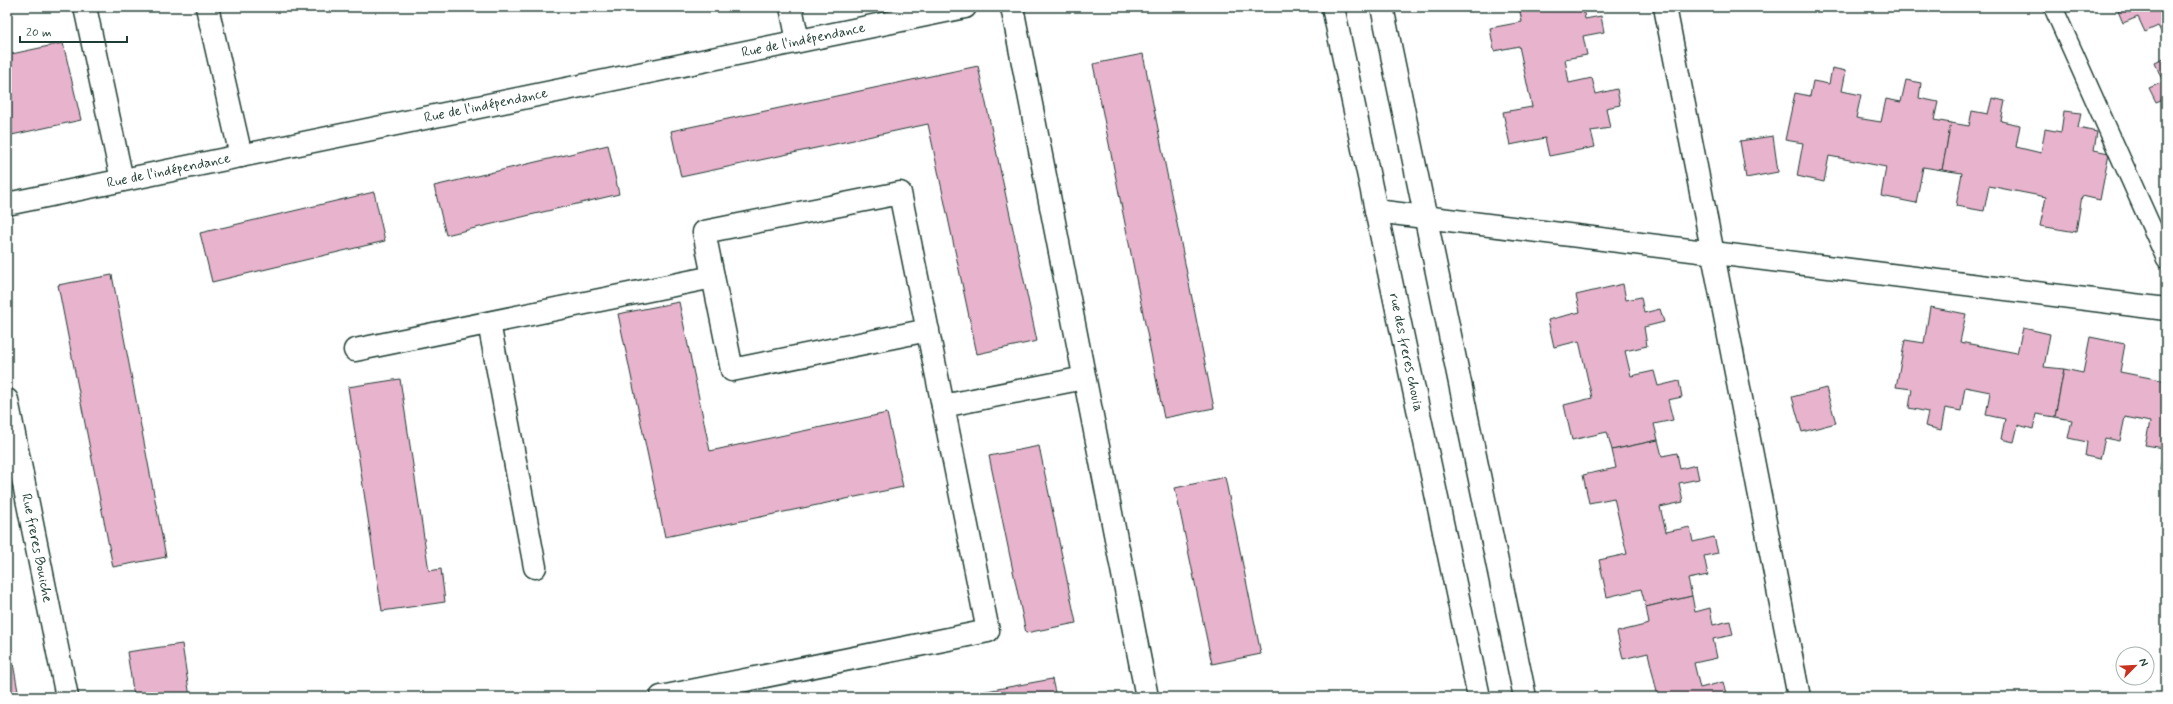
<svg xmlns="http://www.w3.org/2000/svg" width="2173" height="704" font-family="Mynerve,sans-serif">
<rect width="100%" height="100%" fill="#fff"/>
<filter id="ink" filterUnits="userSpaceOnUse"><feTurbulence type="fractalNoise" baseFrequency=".025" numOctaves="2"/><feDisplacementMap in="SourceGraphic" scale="8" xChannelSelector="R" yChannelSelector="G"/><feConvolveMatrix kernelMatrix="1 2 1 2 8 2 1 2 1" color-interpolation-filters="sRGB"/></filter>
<g filter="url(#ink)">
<g fill="#e8b3cd" stroke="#1f3d34">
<polygon points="1519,7 1583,7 1585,19 1601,16 1604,32 1583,36 1587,55 1565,59 1569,83 1592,78 1596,94 1617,89 1620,105 1606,108 1610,128 1591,131 1595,147 1549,156 1545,138 1510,145 1503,112 1532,107 1519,46 1494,51 1490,28 1522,22"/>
<polygon points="2126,7 2166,7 2166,41 2158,26 2145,32 2138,17 2123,23 2118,11"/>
<polygon points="63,43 81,120 7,136 7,55"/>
<polygon points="1143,54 1214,408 1164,418 1093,64"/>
<polygon points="2166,58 2166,98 2156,102 2149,88 2163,82 2155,63"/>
<polygon points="978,66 1037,341 977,354 928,124 681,177 671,131"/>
<polygon points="1832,68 1846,71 1842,91 1861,95 1856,118 1881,122 1886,99 1901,102 1906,80 1921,83 1919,98 1938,102 1934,120 1951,123 1942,170 1923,167 1916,203 1881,196 1886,167 1829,156 1824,182 1797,176 1803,143 1785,140 1795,93 1810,96 1813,81 1829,84"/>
<polygon points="1992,98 2005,101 2001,121 2020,125 2016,147 2041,153 2045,129 2061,132 2064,111 2081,113 2078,128 2097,132 2094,150 2109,153 2100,200 2082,196 2076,232 2040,226 2046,197 1989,186 1984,211 1956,206 1962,173 1942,170 1951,123 1969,126 1972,111 1988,114"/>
<polygon points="1773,136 1778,172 1746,178 1740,141"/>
<polygon points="608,145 619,194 446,235 434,186"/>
<polygon points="374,192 385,241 212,282 200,233"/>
<polygon points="112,275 166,557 113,567 58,285"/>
<polygon points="1623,284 1626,300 1641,297 1644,313 1660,309 1664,322 1644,327 1647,346 1625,351 1631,376 1654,371 1658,386 1679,381 1682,397 1668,400 1673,420 1654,424 1658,440 1612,450 1607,432 1572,440 1564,405 1592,398 1579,341 1554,347 1548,320 1580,312 1576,295"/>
<polygon points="679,302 710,451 887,413 903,487 665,537 618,314"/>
<polygon points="1930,307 1966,314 1960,342 2017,353 2023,328 2050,334 2044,367 2064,369 2055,417 2036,414 2033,429 2018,425 2014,442 2001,439 2005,419 1986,415 1990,392 1965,387 1961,411 1945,408 1941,430 1925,426 1928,412 1909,408 1912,389 1896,387 1905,340 1924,343"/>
<polygon points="2090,337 2125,344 2120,372 2166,381 2166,470 2160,469 2164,448 2145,445 2150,422 2125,417 2120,441 2105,438 2100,459 2085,456 2087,442 2068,438 2072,420 2055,417 2064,369 2083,373"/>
<polygon points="400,379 429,571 441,569 445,602 382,611 348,387"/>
<polygon points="1826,388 1836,423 1802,432 1792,397"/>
<polygon points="1658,440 1662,456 1677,453 1680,469 1696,465 1699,479 1679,483 1683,502 1660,507 1666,532 1690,527 1693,542 1714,537 1718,553 1704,556 1708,575 1688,579 1692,596 1646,607 1641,589 1607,597 1599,560 1627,554 1614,498 1589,503 1583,475 1616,468 1612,450"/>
<polygon points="1039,446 1076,623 1026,633 989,456"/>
<polygon points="1225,477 1261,654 1212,664 1175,488"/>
<polygon points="1692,596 1695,612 1710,608 1713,625 1730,621 1733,635 1713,639 1717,658 1694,663 1700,688 1723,682 1727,697 1658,697 1648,653 1623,659 1617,632 1649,624 1646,607"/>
<polygon points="7,629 19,697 7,697"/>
<polygon points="182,644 190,697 134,697 127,652"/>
<polygon points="1052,679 1056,697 954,697"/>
<polygon points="1748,693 1749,697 1731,697"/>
</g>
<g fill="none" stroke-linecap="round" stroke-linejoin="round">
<defs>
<polyline id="lane" points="2053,7 2166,259"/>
<g id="street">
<polyline points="85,7 122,180"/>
<polyline points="207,7 241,156"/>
<polyline points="791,7 798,41"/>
<polyline points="1012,7 1147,697"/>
<path id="s1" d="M1333,7L1479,697"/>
<polyline points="1382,7 1525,697"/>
<polyline points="1665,7 1799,697"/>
<path id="s2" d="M7,204L965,7"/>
<polyline points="1376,211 2166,309"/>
<polyline points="489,323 535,567"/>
<polyline points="928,330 732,370 704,232 900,193 943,406"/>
<polyline points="355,350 713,277"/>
<path id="s3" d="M7,400L67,697"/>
<polyline points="661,697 988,631 943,406 1084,378"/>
</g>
</defs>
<use href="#lane" stroke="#1f3d34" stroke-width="21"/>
<use href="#street" stroke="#1f3d34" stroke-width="25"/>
<use href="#lane" stroke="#fff" stroke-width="18"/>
<use href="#street" stroke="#fff" stroke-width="22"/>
</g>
</g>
<g text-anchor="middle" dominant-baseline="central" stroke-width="3" stroke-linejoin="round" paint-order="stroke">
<g font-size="14" fill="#1f3d34" stroke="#fff">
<text stroke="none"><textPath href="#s2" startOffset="813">Rue de l'indépendance</textPath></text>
<text stroke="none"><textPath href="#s2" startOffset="489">Rue de l'indépendance</textPath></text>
<text stroke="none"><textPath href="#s2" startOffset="165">Rue de l'indépendance</textPath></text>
<text stroke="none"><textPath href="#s1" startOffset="353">rue des freres chouia</textPath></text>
<text stroke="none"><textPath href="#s3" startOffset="151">Rue freres Bouiche</textPath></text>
</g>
</g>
<rect width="2173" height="704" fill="none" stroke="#fff" stroke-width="24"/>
<rect x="12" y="12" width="2149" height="680" fill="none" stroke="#1f3d34" stroke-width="1.5" filter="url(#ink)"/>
<g transform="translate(2135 666) rotate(66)"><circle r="19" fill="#ffffff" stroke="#a5b1ae"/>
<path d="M0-3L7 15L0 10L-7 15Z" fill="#c8321e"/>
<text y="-6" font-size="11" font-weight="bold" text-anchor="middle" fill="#1f3d34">N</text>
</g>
<path d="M20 36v6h107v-6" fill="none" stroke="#1f3d34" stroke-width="2"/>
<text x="26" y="36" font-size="12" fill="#1f3d34" stroke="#ffffff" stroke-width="3" paint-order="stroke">20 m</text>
</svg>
